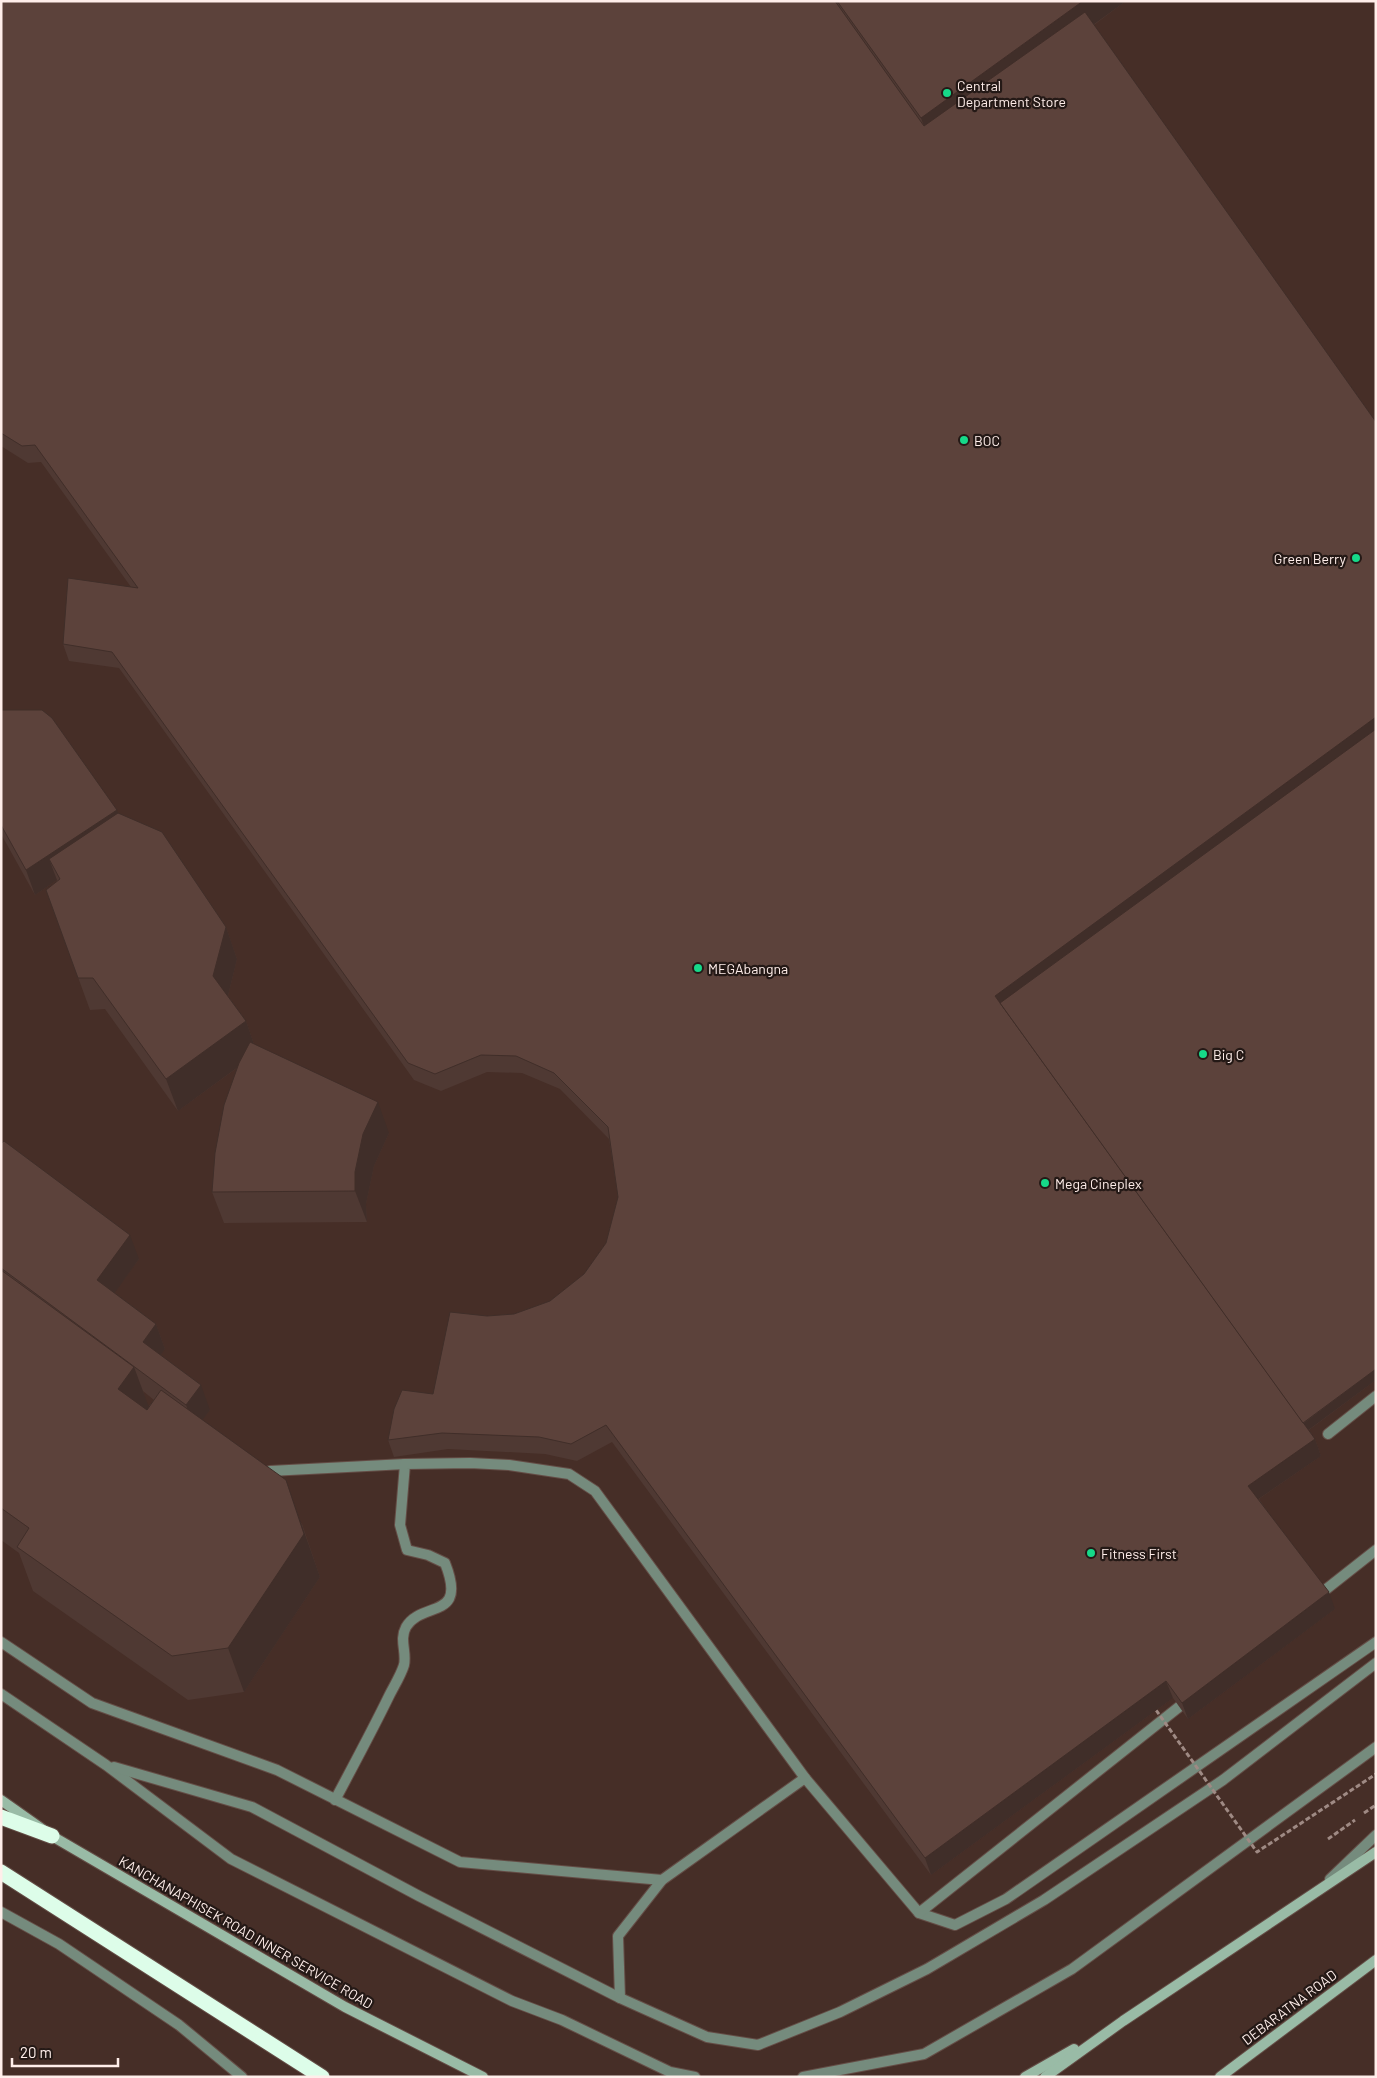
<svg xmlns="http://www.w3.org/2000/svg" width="1377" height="2078" font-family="Barlow,sans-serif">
<rect width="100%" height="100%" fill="#462e27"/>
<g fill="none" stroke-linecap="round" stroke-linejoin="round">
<defs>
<g id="lane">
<polyline points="1328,1434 1376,1396"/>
<polyline points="270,1471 405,1464"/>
<polyline points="1315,1598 1376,1550"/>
<polyline points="1,1642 92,1703 277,1770 460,1862 662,1880"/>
<polyline points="1,1694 106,1765 231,1859 512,2001 562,2020 670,2072 695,2077"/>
<polyline points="114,1767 252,1807 419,1896 620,1998"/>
<polyline points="805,1778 662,1880 618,1936 620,1998 707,2037 758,2045 840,2012 927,1969 1044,1900 1223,1780 1376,1663"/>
<path d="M335,1800C353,1766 372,1731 389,1696C394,1686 401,1675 404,1665C407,1652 399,1640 406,1627C422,1600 468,1621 445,1563L428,1555L407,1550L400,1525L405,1464L470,1463L509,1465L569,1474L595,1491L805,1778L919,1913L955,1925L1006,1899L1376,1642"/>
<polyline points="1330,1879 1376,1835"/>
<polyline points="919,1913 1189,1699"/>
<polyline points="803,2077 924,2054 1072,1969 1376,1747"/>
</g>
<polyline id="street" points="1,1912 59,1944 179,2025 242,2077"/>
<g id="secondary">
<polyline points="1,1800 52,1836 345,2007 483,2077"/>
<polyline points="1025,2077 1074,2049"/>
<polyline points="1045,2077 1123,2021 1376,1852"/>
<polyline points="1220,2077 1376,1960"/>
</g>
<g id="highway">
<polyline points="1,1817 52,1836"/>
<polyline points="1,1872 322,2077"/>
</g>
</defs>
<use href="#lane" stroke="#644d46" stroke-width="12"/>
<use href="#street" stroke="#644d46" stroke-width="12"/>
<use href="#secondary" stroke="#644d46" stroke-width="12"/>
<use href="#highway" stroke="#644d46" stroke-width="17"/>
<g stroke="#9f8a84" stroke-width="3" stroke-dasharray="5 2.5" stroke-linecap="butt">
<polyline points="1364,1813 1376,1805"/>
<polyline points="1328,1839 1355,1820"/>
</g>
<use href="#lane" stroke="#758b7d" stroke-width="10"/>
<use href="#street" stroke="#758b7d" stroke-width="10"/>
<use href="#secondary" stroke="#99bba6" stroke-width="10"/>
<use href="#highway" stroke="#ddfde9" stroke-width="15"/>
<polyline stroke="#9f8a84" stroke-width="3" stroke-dasharray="5 2.5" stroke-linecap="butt" points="1156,1710 1257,1852 1376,1774"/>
</g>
<g fill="#4f3933" fill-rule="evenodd">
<polygon points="1,1 1126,1 1094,25 1376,422 1376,1380 1309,1430 1315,1439 1321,1456 1259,1499 1335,1609 1188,1719 1173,1698 931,1875 612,1442 577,1461 545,1454 448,1449 394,1457 388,1440 433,1394 487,1316 514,1314 550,1301 584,1274 606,1243 618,1197 609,1139 560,1089 522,1073 487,1072 441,1091 414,1080 119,668 69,661 63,644 131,587 41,462 28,463 1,446"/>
<polygon points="1,710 118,814 226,927 237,959 228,996 246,1021 254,1044 389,1133 374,1166 366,1204 367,1222 224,1223 212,1192 237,1068 178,1111 105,1009 90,1010 46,890 57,881 57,880 35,895 1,834"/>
<path d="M1,1144L139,1259L114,1293L156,1324L165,1349L160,1355L210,1410L202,1420L302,1524L320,1577L244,1692L188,1700L33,1591L19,1553L1,1540ZM143,1391L154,1400L148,1407Z"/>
</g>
<g fill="#402e29">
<polygon points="1083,1 1126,1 930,143 921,118"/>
<polygon points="1376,717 1376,738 1003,1011 995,996"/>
<polygon points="117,810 126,834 49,859 57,880 35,895 26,870"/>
<polygon points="226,927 237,959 225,1008 213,976"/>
<polygon points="246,1021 257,1053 178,1111 166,1079"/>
<polygon points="378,1102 389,1133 374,1166 366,1204 367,1222 355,1191 355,1172 363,1134"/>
<polygon points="130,1235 139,1259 106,1305 97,1280"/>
<polygon points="156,1324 165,1349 152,1367 143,1342"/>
<polygon points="134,1367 150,1410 134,1432 118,1389"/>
<polygon points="1376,1369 1376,1380 1303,1434 1300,1426"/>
<polygon points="201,1385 210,1410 195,1430 186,1405"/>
<polygon points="1315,1439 1321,1456 1254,1502 1248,1486"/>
<polygon points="286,1480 320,1577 244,1692 228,1648"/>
<polygon points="1329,1592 1335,1609 1188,1719 1182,1703"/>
<polygon points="1166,1681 1173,1698 931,1875 925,1858"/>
</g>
<g fill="#5c423b" stroke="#402e29">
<polygon points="1,1 835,1 924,126 1085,12 1376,422 1376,717 995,996 1315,1439 1248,1486 1329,1592 1182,1703 1166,1681 925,1858 606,1425 571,1444 539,1437 442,1433 388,1440 394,1409 402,1390 433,1394 450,1312 487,1316 514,1314 550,1301 584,1274 606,1243 618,1197 608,1127 554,1073 516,1056 481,1055 435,1074 408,1063 112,652 63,644 68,578 138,588 35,445 22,446 1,433"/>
<polygon points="837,1 1083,1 921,118"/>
<polygon points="1,710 42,710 52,718 117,810 26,870 1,825"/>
<polygon points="1376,729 1376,1369 1303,1423 1000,1003"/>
<polygon points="118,813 162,832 226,927 213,976 246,1021 166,1079 93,978 78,978 46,890 60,879 49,859"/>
<polygon points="250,1042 378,1102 363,1134 355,1172 355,1191 212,1192 215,1153 224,1105 239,1063"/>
<polygon points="4,1141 130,1235 97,1280 156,1324 143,1342 201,1385 186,1405 1,1268 1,1144"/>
<polygon points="1,1270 134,1367 118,1389 147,1410 161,1390 286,1480 304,1534 228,1648 172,1656 17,1547 29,1528 1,1508"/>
</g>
<g fill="#16d989" stroke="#241916" stroke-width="2">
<circle cx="947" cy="93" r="5"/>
<circle cx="964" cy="440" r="5"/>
<circle cx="1356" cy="558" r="5"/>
<circle cx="698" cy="968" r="5"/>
<circle cx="1203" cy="1054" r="5"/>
<circle cx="1045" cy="1183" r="5"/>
<circle cx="1091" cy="1553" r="5"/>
</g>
<g text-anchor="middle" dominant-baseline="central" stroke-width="4.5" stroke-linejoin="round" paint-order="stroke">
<g font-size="14" fill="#ffeeea" stroke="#241916" text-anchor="start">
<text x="957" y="85">Central<tspan x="957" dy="16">Department Store</tspan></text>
<text x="974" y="440">BOC</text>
<text x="1346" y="558" text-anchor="end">Green Berry</text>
<text x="708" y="968">MEGAbangna</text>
<text x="1213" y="1054">Big C</text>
<text x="1055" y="1183">Mega Cineplex</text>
<text x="1101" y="1553">Fitness First</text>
</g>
<g font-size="14" fill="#ffeeea" stroke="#241916">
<text transform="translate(246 1932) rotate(30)">KANCHANAPHISEK ROAD INNER SERVICE ROAD</text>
<text transform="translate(1289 2007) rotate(-37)">DEBARATNA ROAD</text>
</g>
</g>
<rect width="1377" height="2078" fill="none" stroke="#ffeeea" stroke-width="5"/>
<path d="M12 2058v8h106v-8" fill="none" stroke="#ffeeea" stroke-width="2.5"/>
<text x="20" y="2058" font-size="15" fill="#ffeeea" stroke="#241916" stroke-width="4" paint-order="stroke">20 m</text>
</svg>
